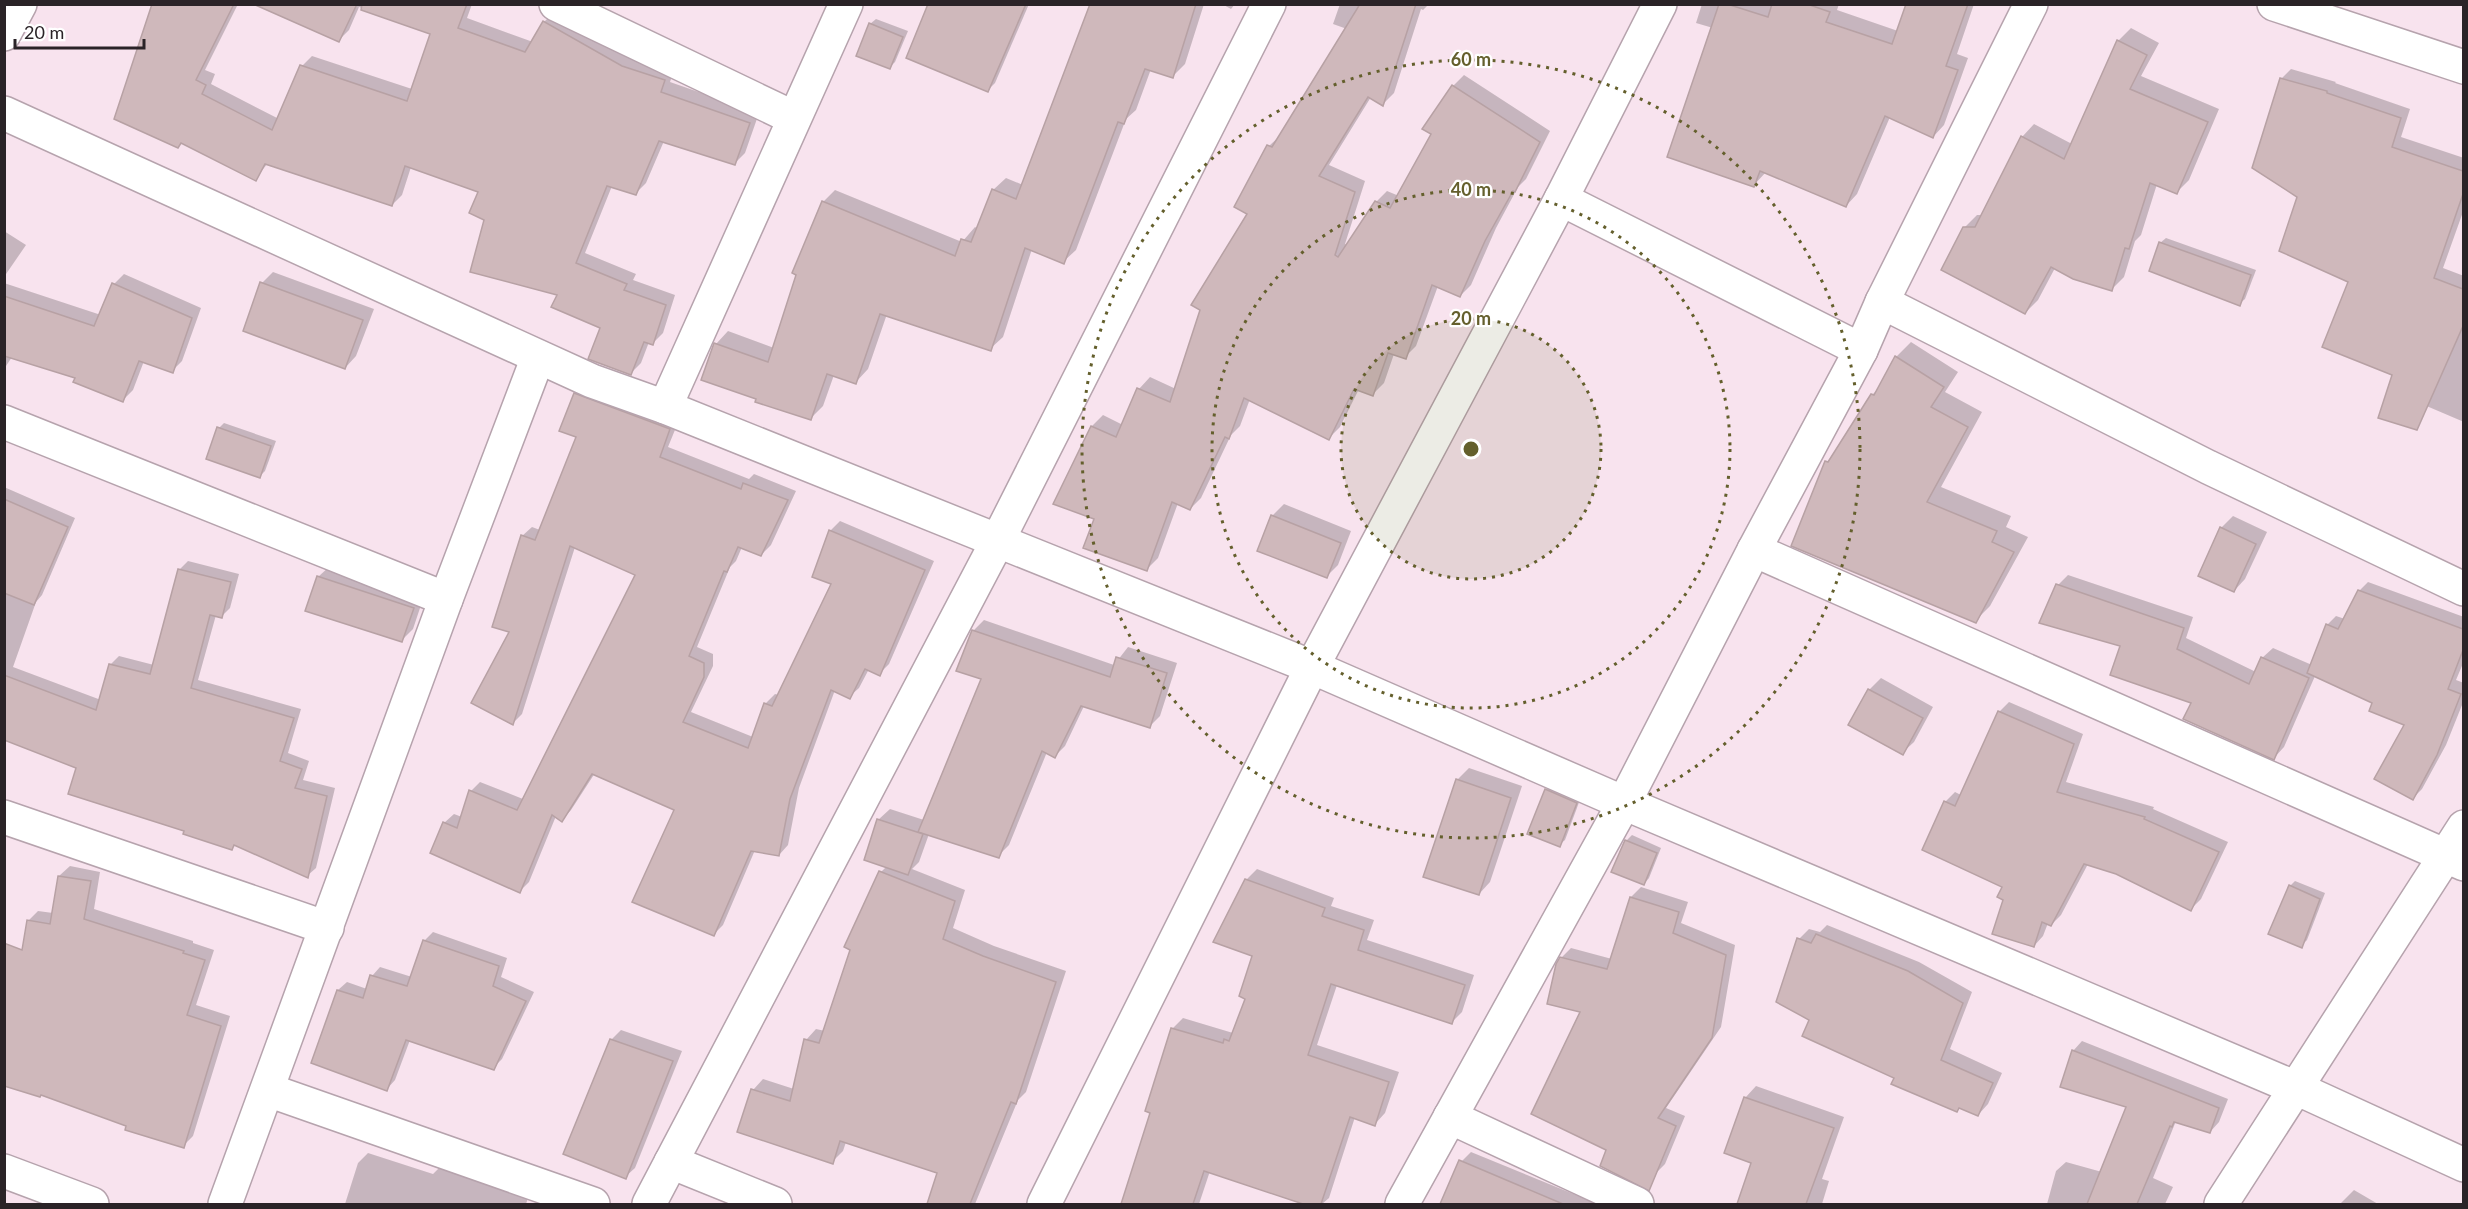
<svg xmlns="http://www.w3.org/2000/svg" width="2468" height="1209" font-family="Lato,sans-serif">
<rect width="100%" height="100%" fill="#f8e3ee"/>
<g fill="#0003">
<polygon points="149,4 238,4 205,70 215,74 211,84 279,119 302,66 312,56 412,89 432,33 359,7 349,30 339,40 257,4 472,4 467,18 533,42 544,22 554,12 674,70 670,82 759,113 745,153 735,163 664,141 646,183 636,193 612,186 585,253 636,274 633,280 675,295 663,333 653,343 649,342 641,363 631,373 602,327 559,294 486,219 480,191 411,167 402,195 392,205 268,163 255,179 182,142 153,6"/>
<polygon points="930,4 1029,4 995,83 988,90"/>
<polygon points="1150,4 1204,4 1185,64 1173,76 1151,69 1136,110 1126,119 1076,250 1063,262 1032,249 1003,337 990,349 887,314 868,369 856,382 834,375 823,406 811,418 757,398 716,344 728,331 774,348 823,202 835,190 962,242 975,227 978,229 993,190 1006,178 1023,185"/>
<polygon points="1222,4 1235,4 1231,9"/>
<polygon points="1340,4 1429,4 1423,10 1421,9 1394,93 1383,104 1371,97 1329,165 1365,181 1345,244 1347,245 1376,202 1387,191 1399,196 1433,133 1453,86 1464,75 1550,131 1526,179 1518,187 1496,228 1471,285 1460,296 1438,286 1416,346 1405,357 1394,354 1384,383 1373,394 1359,389 1340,427 1329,438 1250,399 1240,426 1231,435 1201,498 1190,509 1178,503 1158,558 1147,569 1096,518 1092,426 1103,415 1123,425 1139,389 1150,377 1176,389 1249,214 1236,207 1269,146 1281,135 1347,29 1333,24"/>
<polygon points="1702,4 1839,4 1837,10 1898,31 1911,4 1974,4 1957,54 1968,58 1944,125 1933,137 1890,117 1857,194 1846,206 1766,172 1754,185 1713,28 1696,23"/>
<polygon points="876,19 908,31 895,62 890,67 870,24"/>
<polygon points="2131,28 2159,43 2141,76 2219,109 2189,180 2177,192 2157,184 2141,235 2135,241 2124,277 2112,289 2055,268 2038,300 2025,313 1964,228 1977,215 1982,215 2022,137 2034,124 2072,144 2118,41"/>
<polygon points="2291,69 2336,82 2335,83 2410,109 2401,137 2464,158 2464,209 2443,268 2464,276 2464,422 2389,390 2394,374 2350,281 2299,196 2282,78"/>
<polygon points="4,231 26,245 4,277"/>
<polygon points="2166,238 2256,270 2245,299 2239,304 2160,243"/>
<polygon points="273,272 374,309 356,356 345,368 262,283"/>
<polygon points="124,274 201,308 182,361 172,371 144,361 133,390 123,400 77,377 12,357 4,369 4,283 101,315 114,284"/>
<polygon points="1911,342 1958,372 1945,392 1982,412 1941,487 2011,516 2006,527 2028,537 1990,606 1975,621 1827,462 1836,453 1872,395 1879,388 1896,357"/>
<polygon points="585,385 679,420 668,447 749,479 754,474 796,491 771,545 761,555 742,547 736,561 730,567 697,647 713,654 713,666 691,712 753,737 766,703 775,694 779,695 833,584 830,531 840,521 934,561 889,664 879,674 869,669 859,688 849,697 835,690 799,788 788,845 779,855 755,850 723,925 714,934 676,809 595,773 571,810 562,820 556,816 529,882 520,891 444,823 454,814 462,817 471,791 480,782 523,799 637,574 575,547 522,714 513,723 511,631 522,536 532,527 540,530 578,436 575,394"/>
<polygon points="224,423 276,441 265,471 260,476 219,428"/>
<polygon points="4,487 75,518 42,595 36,602 13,667 101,700 111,664 119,656 154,665 179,570 188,561 239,574 230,608 222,616 216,615 198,680 301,709 288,753 309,761 303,780 335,788 316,868 307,876 236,844 232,848 186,830 78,767 4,738"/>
<polygon points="1284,504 1351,531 1338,565 1327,576 1272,516"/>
<polygon points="2233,516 2267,532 2245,579 2234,591 2221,528"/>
<polygon points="330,566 424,596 413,629 402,640 318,577"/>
<polygon points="2068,575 2193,617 2186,638 2256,672 2262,658 2273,648 2312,665 2327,625 2336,616 2345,619 2359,591 2368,582 2464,617 2464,661 2456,680 2464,683 2464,700 2446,745 2422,789 2413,798 2407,724 2374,702 2315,676 2284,747 2274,758 2193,702 2122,645 2058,585"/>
<polygon points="984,620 1114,665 1128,647 1177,663 1160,716 1150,726 1084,706 1065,746 1055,756 1047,752 1009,845 998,856 929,834 919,862 912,869 965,890 953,928 994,946 1066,971 1026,1092 1018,1100 975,1204 928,1204 939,1172 846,1142 843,1151 832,1162 753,1090 763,1079 794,1089 806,1040 816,1029 825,1031 881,872 887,866 878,820 890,809 924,820 983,678 973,631"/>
<polygon points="1881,678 1933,707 1914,742 1902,753 1869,690"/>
<polygon points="2009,702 2083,734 2066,782 2154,807 2153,809 2228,842 2201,899 2191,909 2117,872 2088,864 2061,915 2051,925 2048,923 2043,936 2034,946 2005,900 2004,886 1945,802 1955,792 1961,795 1999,712"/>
<polygon points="1469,768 1522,786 1490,882 1479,894 1457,780"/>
<polygon points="1552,785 1581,797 1565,840 1559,845 1547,790"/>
<polygon points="1632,835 1661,848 1649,878 1644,884 1626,841"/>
<polygon points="70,866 100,872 94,909 193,941 193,943 214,950 196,1005 230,1016 193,1136 183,1146 128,1125 28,921 38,911 53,913 59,876"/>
<polygon points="1257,869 1334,898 1331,906 1374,920 1367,940 1474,975 1462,1012 1452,1022 1337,985 1317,1045 1399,1072 1385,1113 1375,1124 1355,1117 1329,1198 1322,1204 1308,1204 1210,1171 1199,1204 1123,1204 1152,1112 1172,1029 1183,1018 1233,1033 1247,998 1254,955 1215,942 1247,879"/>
<polygon points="2295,881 2325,893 2307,940 2301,946 2290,886"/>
<polygon points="1641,887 1688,902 1681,923 1735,945 1721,1027 1666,1108 1685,1116 1665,1164 1655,1174 1608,1149 1582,1011 1561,958 1571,948 1612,959 1631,897"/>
<polygon points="1827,925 1919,962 1972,992 1950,1049 2002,1073 1988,1104 1978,1115 1896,1077 1811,1019 1799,939 1809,929 1820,932"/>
<polygon points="433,932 507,958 501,977 534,992 502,1059 493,1068 410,1040 395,1080 387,1089 338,990 347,982 367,989 372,976 380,967 412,977 424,941"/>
<polygon points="621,1030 682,1051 635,1168 625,1177 611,1040"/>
<polygon points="2082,1041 2228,1099 2219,1122 2210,1132 2176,1121 2153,1178 2173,1187 2165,1204 2047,1204 2056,1171 2066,1162 2102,1172 2128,1106 2073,1051"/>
<polygon points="1756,1086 1844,1117 1822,1179 1829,1181 1822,1204 1739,1204 1753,1162 1745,1098"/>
<polygon points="1471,1152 1598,1204 1442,1204 1458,1165"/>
<polygon points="368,1153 433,1174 439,1168 528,1198 526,1204 345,1204 358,1163"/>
<polygon points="2354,1190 2378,1204 2340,1204"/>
</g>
<g fill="#cfb8bb" stroke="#b7a1a4" stroke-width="1.5">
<polygon points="152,4 234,4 196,80 206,85 202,94 272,130 300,65 407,101 430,34 361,10 362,4 467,4 458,28 525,52 543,21 622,66 665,80 661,92 750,123 735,165 659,141 636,195 607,186 576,263 627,284 624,290 666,305 653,345 644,342 631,375 588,359 600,328 551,307 557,295 470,272 484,220 469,213 478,192 405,166 392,206 265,164 256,181 181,143 178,148 114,119"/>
<polygon points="253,4 357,4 339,42"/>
<polygon points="928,4 1026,4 988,92 906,58"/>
<polygon points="1090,4 1196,4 1173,78 1145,69 1124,124 1118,122 1064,264 1025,248 991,351 880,314 856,384 827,374 811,420 755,402 756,399 701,380 714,343 768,362 796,275 792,273 822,201 955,256 961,239 971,242 992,189 1016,199"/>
<polygon points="1360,4 1416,4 1383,106 1368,97 1319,176 1355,192 1335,255 1338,257 1375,201 1390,208 1431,134 1422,129 1452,85 1540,142 1515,192 1513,191 1485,241 1460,297 1432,285 1406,359 1388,353 1373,396 1354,389 1329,440 1244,398 1229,439 1225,437 1190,510 1172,502 1147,571 1083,548 1094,519 1053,504 1091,426 1116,437 1137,388 1170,402 1200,310 1191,305 1247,214 1234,207 1267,145 1272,147"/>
<polygon points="1719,4 1727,4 1768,17 1772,4 1807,4 1830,12 1826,22 1892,44 1906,4 1968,4 1946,66 1958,70 1933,138 1885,116 1846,207 1760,171 1754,187 1667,157"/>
<polygon points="869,23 903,37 890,69 856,56"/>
<polygon points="2117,40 2147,55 2130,89 2208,122 2177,194 2150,183 2129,249 2125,248 2112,291 2073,279 2051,267 2025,314 1941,270 1963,227 1975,227 2021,136 2064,159"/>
<polygon points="2280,78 2327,91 2327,93 2401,118 2392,147 2463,171 2463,194 2434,278 2463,289 2463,326 2417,430 2378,418 2392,375 2322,347 2348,282 2279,251 2297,197 2252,168"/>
<polygon points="2159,242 2251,275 2240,306 2149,271"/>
<polygon points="260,282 363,320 345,369 243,331"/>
<polygon points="112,283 192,318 173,373 139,361 123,402 73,382 75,378 4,356 4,296 94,326"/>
<polygon points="1895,356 1944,387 1931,407 1968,427 1927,502 1997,531 1992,542 2014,552 1976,623 1791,546 1825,461 1828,462 1871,394 1874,395"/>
<polygon points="574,393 670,429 660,457 741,489 743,483 788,500 761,556 738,547 727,572 724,571 689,656 704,663 704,677 683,722 748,748 764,703 772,706 831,584 812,577 829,530 925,570 880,676 865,669 850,699 831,690 790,799 779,856 751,851 714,936 632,902 674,810 592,774 562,822 552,815 520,893 430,853 443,822 457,828 469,790 517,810 635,575 570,546 513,725 471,703 509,632 492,627 521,535 535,540 576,437 559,431"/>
<polygon points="217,427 271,446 260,478 206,459"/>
<polygon points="4,499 68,527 34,605 4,593"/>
<polygon points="1271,515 1341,543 1327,578 1257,551"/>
<polygon points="2220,527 2256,544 2234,592 2198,576"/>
<polygon points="178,569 231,582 222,618 210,615 191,688 294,718 280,761 302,769 295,788 327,796 308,878 234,845 232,850 183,834 184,831 68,794 76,768 4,740 4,675 96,710 109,664 150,674"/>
<polygon points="317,576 414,608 402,642 305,611"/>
<polygon points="2056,584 2184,628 2177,649 2249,684 2261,657 2309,678 2274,760 2183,719 2191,703 2110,675 2120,646 2039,623"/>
<polygon points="2358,590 2463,629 2463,650 2448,689 2461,694 2437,755 2413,800 2374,779 2404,725 2369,711 2372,703 2307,673 2326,624 2338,629"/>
<polygon points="972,630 1110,677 1116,657 1167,673 1150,728 1081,706 1055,758 1042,751 999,858 918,832 981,679 956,671"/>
<polygon points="1868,689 1923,718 1903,755 1848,725"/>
<polygon points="1998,711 2074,744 2057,792 2145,817 2144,819 2219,852 2191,911 2116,874 2084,864 2051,926 2042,922 2034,947 1992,934 2003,900 1997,897 2002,887 1922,850 1944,801 1955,806"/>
<polygon points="1456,779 1511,798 1479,895 1423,877"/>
<polygon points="1545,789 1577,803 1560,847 1527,834"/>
<polygon points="877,819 923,834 908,875 864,860"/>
<polygon points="1625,840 1657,853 1644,885 1611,872"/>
<polygon points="879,871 955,901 943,939 983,956 1056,982 1016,1104 1011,1102 970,1204 927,1204 937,1173 840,1141 833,1164 737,1132 751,1089 790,1101 804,1039 819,1043 850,950 844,947"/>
<polygon points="58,876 91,881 84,919 184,951 183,953 205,960 187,1015 221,1026 184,1148 125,1130 126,1126 41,1095 40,1097 4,1086 4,943 22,950 27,920 50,924"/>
<polygon points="1245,879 1325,908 1322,916 1364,930 1358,950 1465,985 1452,1024 1331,984 1308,1055 1389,1082 1375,1126 1350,1117 1321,1204 1303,1204 1204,1171 1193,1204 1121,1204 1150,1113 1145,1111 1171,1028 1223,1043 1224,1039 1229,1041 1245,999 1239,996 1252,956 1213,942"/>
<polygon points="2289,885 2320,899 2302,948 2268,934"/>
<polygon points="1630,897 1679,912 1673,933 1726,955 1712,1038 1658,1118 1676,1126 1649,1191 1600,1166 1606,1150 1531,1114 1580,1012 1547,1004 1556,964 1560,957 1607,969"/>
<polygon points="1816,934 1908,971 1963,1003 1941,1060 1993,1083 1978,1116 1959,1108 1957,1112 1891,1084 1894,1078 1802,1036 1809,1020 1776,1002 1797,938 1811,943"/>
<polygon points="423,940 499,966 493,986 526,1001 494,1070 406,1040 387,1091 311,1063 337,990 363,998 370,975 407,986"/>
<polygon points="610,1039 673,1061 626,1179 563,1154"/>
<polygon points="2072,1050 2219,1108 2210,1133 2174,1122 2172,1127 2170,1126 2137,1204 2087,1204 2126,1107 2060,1087"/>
<polygon points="1744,1097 1834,1128 1806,1204 1737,1204 1751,1163 1724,1153"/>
<polygon points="1459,1160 1563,1204 1440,1204"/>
</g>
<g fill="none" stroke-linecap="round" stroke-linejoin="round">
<defs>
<g id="minor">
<polyline points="556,4 794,118"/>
<polyline points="2274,4 2464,67"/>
<polyline points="4,34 20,4"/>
<polyline points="4,113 592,381 665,407 1312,667 1624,803 2296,1088 2464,1165"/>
<polyline points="1561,199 1861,350"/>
<polyline points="1882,302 2208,467 2464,589"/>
<polyline points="665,407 846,4"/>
<polyline points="4,422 446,599"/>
<polyline points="1754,550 2464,864"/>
<polyline points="4,817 327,928"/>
<polyline points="268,1090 593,1204"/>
<polyline points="1450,1117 1637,1204"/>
<polyline points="671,1162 775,1204"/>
<polyline points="4,1171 92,1204"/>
<polyline points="225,1204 446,599 538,357"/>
<polyline points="649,1204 997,542 1269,4"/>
<polyline points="1044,1204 1312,667 1561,199 1660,4"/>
<polyline points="1402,1204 1624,803 1754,550 1861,350 1882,302 2031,4"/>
<polyline points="2221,1204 2464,827"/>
</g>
</defs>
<use href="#minor" stroke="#b6a3ad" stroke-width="36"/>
<use href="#minor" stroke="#fff" stroke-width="33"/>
</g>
<circle cx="1471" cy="449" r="130" fill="#645f2c" fill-opacity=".12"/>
<g fill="none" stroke="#645f2c" stroke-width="3" stroke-dasharray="3 6">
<circle cx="1471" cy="449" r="130"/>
<circle cx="1471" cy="449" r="259"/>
<circle cx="1471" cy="449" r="389"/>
</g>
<circle cx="1471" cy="449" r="9" fill="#645f2c" stroke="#fff" stroke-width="3"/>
<g font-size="18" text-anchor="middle" font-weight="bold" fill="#645f2c" stroke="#fff" stroke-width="4.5" stroke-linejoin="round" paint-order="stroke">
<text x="1471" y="66">60 m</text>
<text x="1471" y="196">40 m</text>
<text x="1471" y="325">20 m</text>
</g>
<rect width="2468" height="1209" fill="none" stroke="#2a2327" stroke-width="12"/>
<path d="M15 39v9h129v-9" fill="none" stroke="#2a2327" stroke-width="3"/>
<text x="24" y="39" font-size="18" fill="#2a2327" stroke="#ffffff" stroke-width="4.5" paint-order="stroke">20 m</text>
</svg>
